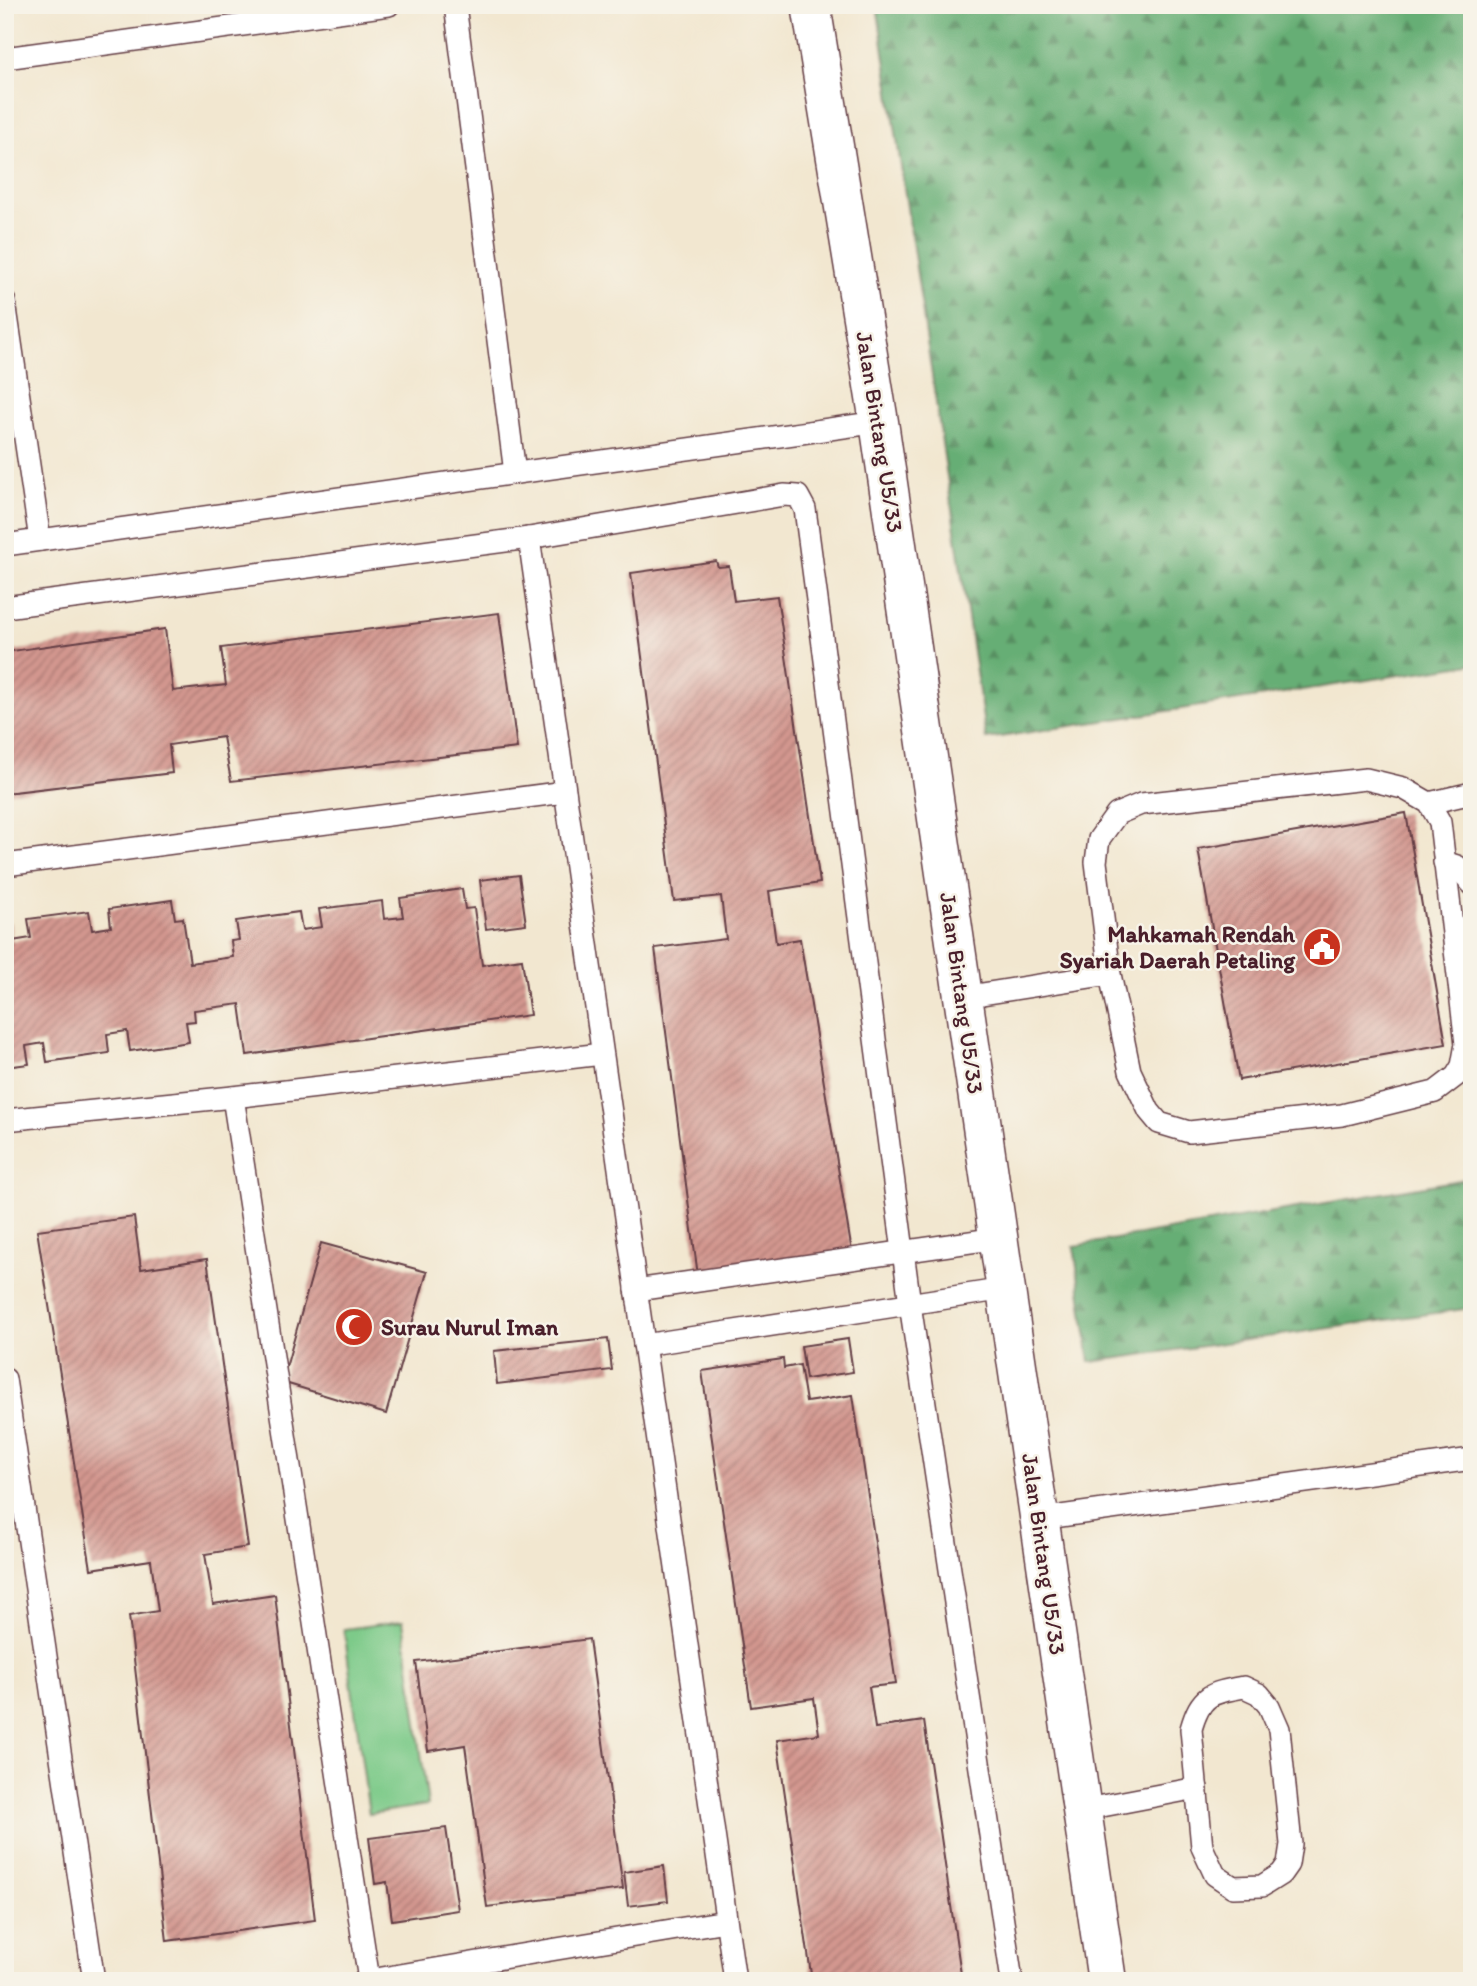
<svg xmlns="http://www.w3.org/2000/svg" width="1477" height="1986" font-family="Itim,sans-serif">
<defs>
<pattern id="forest-firs" width="22" height="20" patternUnits="userSpaceOnUse" patternTransform="scale(1.75)"><rect width="22" height="20" fill="#66ae75"/><path d="M5 1l3.5 6h-7zM16 11l3.5 6h-7z" fill="#568d60"/></pattern>
<pattern id="building-hatch" width="6" height="6" patternUnits="userSpaceOnUse" patternTransform="scale(1.75)"><rect width="6" height="6" fill="#d3978f"/><path d="M-1 1l2-2M0 6l6-6M5 7l2-2" fill="none" stroke="#ad7b75"/></pattern>
</defs>
<rect width="100%" height="100%" fill="#f7f3e8"/>
<filter id="ink" filterUnits="userSpaceOnUse"><feTurbulence type="fractalNoise" baseFrequency=".0143" numOctaves="2"/><feDisplacementMap in="SourceGraphic" scale="14" xChannelSelector="R" yChannelSelector="G"/><feConvolveMatrix kernelMatrix="1 2 1 2 8 2 1 2 1" color-interpolation-filters="sRGB"/></filter>
<filter id="wash" filterUnits="userSpaceOnUse"><feTurbulence type="fractalNoise" baseFrequency=".00686" numOctaves="4" result="noise"/><feDisplacementMap in="SourceGraphic" scale="28" xChannelSelector="R" yChannelSelector="G"/><feGaussianBlur stdDeviation="1.57" result="paint"/><feColorMatrix in="noise" values="0 0 0 0 0 0 0 0 0 0 0 0 0 0 0 0 0 1.4 0 .05"/><feComposite in="paint" operator="in"/></filter>
<g filter="url(#wash)">
<rect width="100%" height="100%" fill="#f2e7d0"/>
<g fill="url(#forest-firs)" stroke="#586650" stroke-width="2">
<polygon points="877,5 1472,5 1472,664 986,739"/>
<polygon points="1472,1178 1472,1308 1090,1362 1074,1246"/>
</g>
<polygon fill="#7dca89" stroke="#64745a" stroke-width="2" points="403,1621 428,1805 369,1814 344,1629"/>
<g id="blocks">
<g fill="url(#building-hatch)">
<polygon points="716,561 718,567 729,566 734,601 777,596 820,883 769,891 776,943 800,939 852,1252 698,1276 655,948 726,939 721,896 674,901 631,573"/>
<polygon points="499,613 517,748 231,781 223,737 169,745 172,773 5,793 5,652 165,629 173,691 226,685 221,648"/>
<polygon points="1406,813 1446,1044 1239,1080 1198,849"/>
<polygon points="519,875 526,924 486,929 480,880"/>
<polygon points="462,889 465,909 474,908 482,965 522,959 530,1015 247,1055 240,1004 194,1010 195,1021 186,1022 189,1042 130,1051 127,1031 107,1034 109,1053 47,1062 44,1043 26,1046 29,1064 5,1067 5,923 10,922 12,941 31,938 28,919 89,911 92,930 111,927 109,909 172,900 175,919 183,918 190,963 233,957 231,941 239,940 236,921 299,912 302,930 322,927 319,909 382,901 384,919 403,917 400,898"/>
<polygon points="134,1217 141,1269 207,1259 248,1547 205,1554 213,1604 275,1595 315,1920 167,1941 129,1616 158,1611 151,1560 91,1569 37,1230"/>
<polygon points="321,1243 427,1272 386,1414 282,1382"/>
<polygon points="608,1339 612,1370 497,1384 494,1351"/>
<polygon points="848,1339 853,1372 806,1379 801,1346"/>
<polygon points="783,1359 784,1368 800,1365 806,1402 853,1395 896,1684 869,1687 875,1728 924,1721 962,1981 812,1981 777,1740 819,1734 814,1698 751,1707 702,1371"/>
<polygon points="589,1639 623,1889 487,1907 465,1745 428,1751 416,1662"/>
<polygon points="446,1828 458,1910 392,1920 387,1882 375,1884 369,1838"/>
<polygon points="664,1866 668,1901 628,1906 624,1872"/>
</g>
</g>
</g>
<g filter="url(#ink)">
<use href="#blocks" fill-opacity="0" stroke="#633d44" stroke-width="2"/>
<g fill="none" stroke-linecap="round" stroke-linejoin="round">
<defs>
<g id="service">
<polyline points="455,5 515,473"/>
<polyline points="5,58 389,5"/>
<polyline points="5,302 40,540"/>
<polyline points="529,538 735,1981"/>
<polyline points="5,545 879,422"/>
<polyline points="5,607 529,538 784,495 798,496 805,509 910,1304 1012,1981"/>
<polyline points="1429,803 1472,793"/>
<polyline points="1444,862 1457,866 1472,884"/>
<polyline points="5,865 565,792"/>
<polyline points="963,997 1110,974 1096,862 1099,839 1117,814 1141,804 1366,779 1403,788 1429,803 1440,822 1466,1044 1462,1066 1456,1076 1435,1092 1342,1115 1189,1132 1159,1123 1149,1111 1130,1071 1110,974"/>
<polyline points="233,1097 369,1980"/>
<polyline points="5,1120 233,1097 602,1054"/>
<polyline points="636,1290 998,1238"/>
<polyline points="644,1345 1005,1289"/>
<polyline points="5,1379 94,1981"/>
<polyline points="1039,1519 1472,1459"/>
<path d="M1244,1687L1259,1694L1269,1706L1279,1729L1291,1844L1288,1864L1281,1874L1262,1886L1233,1887L1215,1875L1202,1847L1191,1729C1201,1694 1211,1693 1244,1687Z"/>
<polyline points="1081,1810 1197,1788"/>
<polyline points="364,1981 726,1921"/>
</g>
<polyline id="minor" points="811,5 879,422 1107,1981"/>
</defs>
<use href="#service" stroke="#633d44" stroke-width="24"/>
<use href="#minor" stroke="#633d44" stroke-width="41"/>
<use href="#service" stroke="#fff" stroke-width="21"/>
<use href="#minor" stroke="#fff" stroke-width="38"/>
</g>
</g>
<defs>
<symbol id="civic-disc" viewBox="-11 -11 22 22"><circle r="9.5" fill="#c8321e" stroke="#f7f3e8"/><path d="M-.6-6.5H3V-4.5H.6V-3L4-1V1h2V6H-6V1h2V-1L-.6-3ZM-1.2 2.5V6h2.4V2.5Z" fill="#fff"/></symbol>
<symbol id="mosque-disc" viewBox="-11 -11 22 22"><circle r="9.5" fill="#c8321e" stroke="#f7f3e8"/><path d="M3.5-4.9A6 6 0 1 0 3.5 4.9A5 5 0 1 1 3.5-4.9Z" fill="#fff"/></symbol>
</defs>
<g fill-rule="evenodd">
<use href="#civic-disc" x="1300" y="925" width="44" height="44"/>
<use href="#mosque-disc" x="332" y="1305" width="44" height="44"/>
</g>
<g text-anchor="middle" dominant-baseline="central" stroke-width="5" stroke-linejoin="round" paint-order="stroke">
<g font-size="23" fill="#4a1f2b" stroke="#f7f3e8">
<text transform="translate(880 432) rotate(81)">Jalan Bintang U5/33</text>
<text transform="translate(962 993) rotate(82)">Jalan Bintang U5/33</text>
<text transform="translate(1044 1554) rotate(82)">Jalan Bintang U5/33</text>
</g>
<g font-size="23" font-weight="bold" fill="#4a1f2b" stroke="#f7f3e8" text-anchor="end">
<text x="1295" y="934">Mahkamah Rendah<tspan x="1295" dy="26">Syariah Daerah Petaling</tspan></text>
<text x="381" y="1327" text-anchor="start">Surau Nurul Iman</text>
</g>
</g>
<rect width="1477" height="1986" fill="none" stroke="#f7f3e8" stroke-width="28"/>
</svg>
